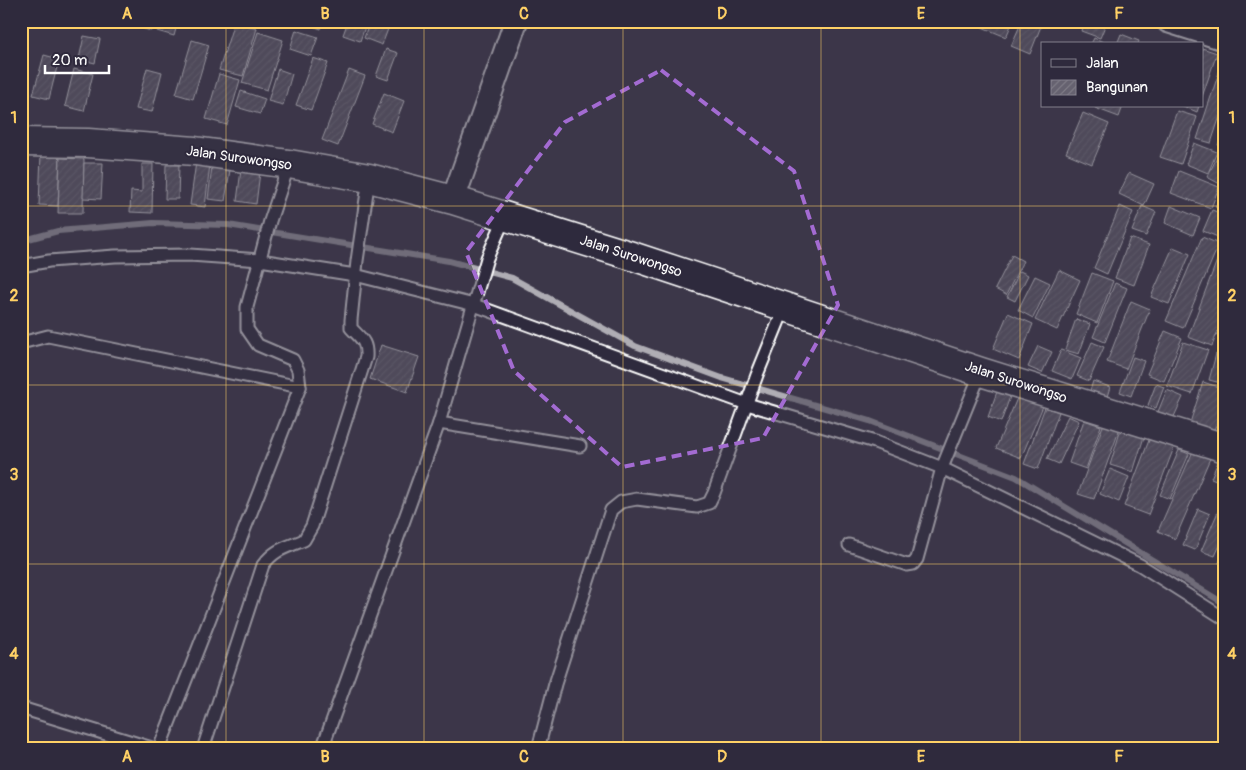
<svg xmlns="http://www.w3.org/2000/svg" width="1246" height="770" font-family="Pangolin,sans-serif">
<defs>
<pattern id="building-hatch" width="6" height="6" patternUnits="userSpaceOnUse" patternTransform="scale(1.25)"><rect width="6" height="6" fill="#666270"/><path d="M-1 1l2-2M0 6l6-6M5 7l2-2" fill="none" stroke="#7d7a85"/></pattern>
</defs>
<rect width="100%" height="100%" fill="#3c3749"/>
<filter id="ink" filterUnits="userSpaceOnUse"><feTurbulence type="fractalNoise" baseFrequency=".02" numOctaves="2"/><feDisplacementMap in="SourceGraphic" scale="10" xChannelSelector="R" yChannelSelector="G"/><feConvolveMatrix kernelMatrix="1 2 1 2 8 2 1 2 1" color-interpolation-filters="sRGB"/></filter>
<g filter="url(#ink)">
<g fill="none" stroke-linecap="round" stroke-linejoin="round">
<polyline stroke="#afadb4" stroke-width="6" points="21,241 58,231 153,223 228,225 449,261 512,278 635,346 722,378 870,421 1016,477 1225,604"/>
</g>
<g fill="url(#building-hatch)" stroke="#fff">
<polygon points="136,21 154,21 151,31 134,26"/>
<polygon points="160,21 178,21 174,36 157,31"/>
<polygon points="298,21 324,21 321,29"/>
<polygon points="348,21 367,21 360,41 343,35"/>
<polygon points="370,21 391,21 382,45 364,38"/>
<polygon points="985,21 1013,21 1006,37 982,27"/>
<polygon points="1022,21 1043,21 1030,54 1011,46"/>
<polygon points="1085,21 1107,21 1100,38 1081,31"/>
<polygon points="234,22 257,28 243,76 219,70"/>
<polygon points="296,30 318,37 311,56 290,49"/>
<polygon points="258,32 283,40 267,90 242,83"/>
<polygon points="1121,34 1139,41 1138,44 1117,44"/>
<polygon points="84,36 100,39 95,63 79,59"/>
<polygon points="1094,38 1108,44 1091,44"/>
<polygon points="192,40 209,45 193,99 176,94"/>
<polygon points="1202,48 1217,53 1202,97"/>
<polygon points="386,49 398,53 388,80 376,76"/>
<polygon points="44,55 59,59 49,99 33,95"/>
<polygon points="1224,57 1225,101 1211,143 1197,139"/>
<polygon points="313,58 328,63 311,110 296,105"/>
<polygon points="147,68 162,72 152,112 136,109"/>
<polygon points="74,69 93,74 84,111 65,106"/>
<polygon points="278,69 292,74 283,105 268,101"/>
<polygon points="349,70 365,76 338,146 322,140"/>
<polygon points="219,74 240,80 227,125 206,119"/>
<polygon points="241,91 265,99 260,114 236,107"/>
<polygon points="384,93 404,101 392,132 372,124"/>
<polygon points="1096,106 1123,106 1119,117 1095,108"/>
<polygon points="1183,106 1199,106 1197,112"/>
<polygon points="1177,111 1197,117 1181,164 1160,157"/>
<polygon points="1083,113 1109,124 1092,164 1066,153"/>
<polygon points="1225,129 1225,148 1218,145"/>
<polygon points="1194,143 1217,152 1208,173 1186,164"/>
<polygon points="1221,150 1225,152 1225,175 1220,184 1207,177"/>
<polygon points="41,153 60,153 58,206 39,205"/>
<polygon points="60,158 84,159 83,213 58,213"/>
<polygon points="196,162 210,164 205,207 190,205"/>
<polygon points="84,163 103,163 101,199 83,198"/>
<polygon points="142,164 153,164 152,213 130,212 131,191 142,192"/>
<polygon points="166,165 179,165 178,199 165,199"/>
<polygon points="212,167 230,170 225,201 208,199"/>
<polygon points="241,170 260,172 256,204 237,201"/>
<polygon points="1179,171 1219,187 1211,208 1171,193"/>
<polygon points="1129,173 1154,184 1144,206 1119,194"/>
<polygon points="1225,185 1225,211 1215,207"/>
<polygon points="1120,206 1133,212 1107,274 1094,268"/>
<polygon points="1142,206 1156,212 1146,236 1132,231"/>
<polygon points="1171,206 1200,218 1193,235 1165,223"/>
<polygon points="1212,210 1225,215 1225,221 1218,237 1203,231"/>
<polygon points="1202,237 1219,244 1183,328 1166,321"/>
<polygon points="1130,238 1149,245 1134,285 1115,278"/>
<polygon points="1173,247 1190,254 1169,304 1151,297"/>
<polygon points="1012,255 1023,261 1006,295 995,289"/>
<polygon points="1219,255 1225,258 1225,313 1212,346 1188,337"/>
<polygon points="1059,270 1080,280 1057,330 1035,320"/>
<polygon points="1020,271 1028,275 1015,301 1007,297"/>
<polygon points="1092,273 1113,281 1097,323 1076,314"/>
<polygon points="1035,276 1050,283 1033,318 1018,310"/>
<polygon points="1115,283 1127,288 1105,342 1093,337"/>
<polygon points="1131,301 1150,309 1126,369 1107,362"/>
<polygon points="1008,313 1033,324 1019,360 993,349"/>
<polygon points="1076,319 1090,324 1079,354 1065,350"/>
<polygon points="1165,331 1182,338 1164,381 1147,374"/>
<polygon points="1092,342 1104,347 1089,381 1077,376"/>
<polygon points="1183,342 1208,350 1192,394 1167,386"/>
<polygon points="381,345 419,357 407,392 370,379"/>
<polygon points="1038,346 1052,352 1042,373 1028,367"/>
<polygon points="1061,350 1081,358 1072,379 1052,371"/>
<polygon points="1216,354 1225,356 1225,384 1209,380"/>
<polygon points="1133,357 1144,361 1131,396 1120,392"/>
<polygon points="1093,381 1110,387 1105,403 1088,397"/>
<polygon points="1203,382 1225,389 1225,397 1214,431 1190,423"/>
<polygon points="1156,384 1164,387 1156,408 1148,405"/>
<polygon points="999,386 1012,391 1001,422 988,417"/>
<polygon points="1167,390 1183,397 1172,421 1157,414"/>
<polygon points="1018,396 1043,406 1021,458 996,448"/>
<polygon points="1045,407 1059,412 1038,469 1024,464"/>
<polygon points="1068,416 1079,421 1059,464 1047,459"/>
<polygon points="1084,420 1101,426 1086,469 1069,463"/>
<polygon points="1104,423 1120,428 1094,499 1078,494"/>
<polygon points="1121,429 1144,437 1133,472 1110,465"/>
<polygon points="1151,435 1175,445 1148,515 1124,506"/>
<polygon points="1194,449 1211,456 1175,539 1158,531"/>
<polygon points="1179,450 1189,454 1170,499 1160,495"/>
<polygon points="1220,457 1225,459 1225,473 1221,482 1211,478"/>
<polygon points="1110,469 1129,477 1119,502 1100,494"/>
<polygon points="1225,485 1225,506 1219,504"/>
<polygon points="1220,507 1225,509 1225,534 1215,556 1201,551"/>
<polygon points="1198,509 1210,514 1195,550 1183,545"/>
<polygon points="1225,548 1225,565 1219,563"/>
</g>
<g fill="none" stroke-linecap="round" stroke-linejoin="round">
<defs>
<g id="service">
<polyline points="21,266 49,261 115,256 190,255 260,260 355,275 474,305 747,404 875,442 942,468 1140,565 1225,619"/>
<polyline points="21,343 48,336 300,387"/>
<polyline points="439,423 580,446"/>
<polyline points="849,545 907,565 913,564 917,559 942,468 981,372"/>
<polyline points="21,708 155,749"/>
<polyline points="159,749 300,387 298,370 293,360 258,345 247,329 247,307 270,221 289,164"/>
<path d="M203,749L263,565C276,548 286,548 304,540L312,526L366,357C367,341 361,339 351,328V320L357,261L369,178"/>
<polyline points="322,749 439,423 487,258 505,217"/>
<polyline points="538,749 555,684 611,510 621,502 637,499 697,507 709,503 714,493 757,375 785,306"/>
</g>
<g id="minor">
<polyline points="1168,21 1225,39"/>
<polyline points="453,200 516,21"/>
</g>
<polyline id="tertiary" points="21,142 88,143 195,151 289,164 369,178 453,200 632,256 981,372 1225,448"/>
</defs>
<use href="#service" stroke="#fff" stroke-width="15"/>
<use href="#minor" stroke="#fff" stroke-width="26"/>
<use href="#tertiary" stroke="#fff" stroke-width="31"/>
<use href="#service" stroke="#2f2a3d" stroke-width="11"/>
<use href="#minor" stroke="#2f2a3d" stroke-width="22"/>
<use href="#tertiary" stroke="#2f2a3d" stroke-width="28"/>
</g>
</g>
<path d="M0 0H1246V770H0ZM661,70L794,171L838,305L763,438L622,467L514,371L466,252L565,122Z" fill="#3c3749" fill-opacity=".55" fill-rule="evenodd"/>
<path fill="none" stroke="#a36bd2" stroke-width="4" stroke-dasharray="10 6" stroke-linejoin="round" d="M661,70L794,171L838,305L763,438L622,467L514,371L466,252L565,122Z"/>
<path fill="none" stroke="#ffd166" stroke-width="1" stroke-opacity="0.55" d="M226,21V749M424,21V749M623,21V749M821,21V749M1020,21V749M21,206H1225M21,385H1225M21,564H1225"/>
<g text-anchor="middle" dominant-baseline="central" stroke-width="4" stroke-linejoin="round" paint-order="stroke">
<g font-size="14" fill="#fff" stroke="#2f2a3d">
<text transform="translate(239 158) rotate(8)">Jalan Surowongso</text>
<text transform="translate(631 256) rotate(18)">Jalan Surowongso</text>
<text transform="translate(1016 382) rotate(18)">Jalan Surowongso</text>
</g>
</g>
<rect width="1246" height="770" fill="none" stroke="#2f2a3d" stroke-width="55"/>
<rect x="1041" y="42" width="162" height="65" fill="#2f2a3d" stroke="#827f8b"/>
<rect x="1051" y="59" width="25" height="8" fill="#2f2a3d" stroke="#827f8b"/>
<text x="1086" y="68" font-size="15" fill="#ffffff">Jalan</text>
<rect x="1051" y="80" width="25" height="15" fill="url(#building-hatch)" stroke="#827f8b"/>
<text x="1086" y="92" font-size="15" fill="#ffffff">Bangunan</text>
<path d="M45 65v8h64v-8" fill="none" stroke="#ffffff" stroke-width="2.5"/>
<text x="52" y="65" font-size="15" fill="#ffffff" stroke="#2f2a3d" stroke-width="4" paint-order="stroke">20 m</text>
<rect x="28" y="28" width="1190" height="714" fill="none" stroke="#ffd166" stroke-width="2"/>
<g font-size="16" text-anchor="middle" font-weight="bold" fill="#ffd166">
<text x="127" y="19">A</text>
<text x="325" y="19">B</text>
<text x="524" y="19">C</text>
<text x="722" y="19">D</text>
<text x="921" y="19">E</text>
<text x="1119" y="19">F</text>
<text x="14" y="123">1</text>
<text x="1232" y="123">1</text>
<text x="14" y="301">2</text>
<text x="1232" y="301">2</text>
<text x="14" y="480">3</text>
<text x="1232" y="480">3</text>
<text x="14" y="659">4</text>
<text x="1232" y="659">4</text>
<text x="127" y="762">A</text>
<text x="325" y="762">B</text>
<text x="524" y="762">C</text>
<text x="722" y="762">D</text>
<text x="921" y="762">E</text>
<text x="1119" y="762">F</text>
</g>
</svg>
